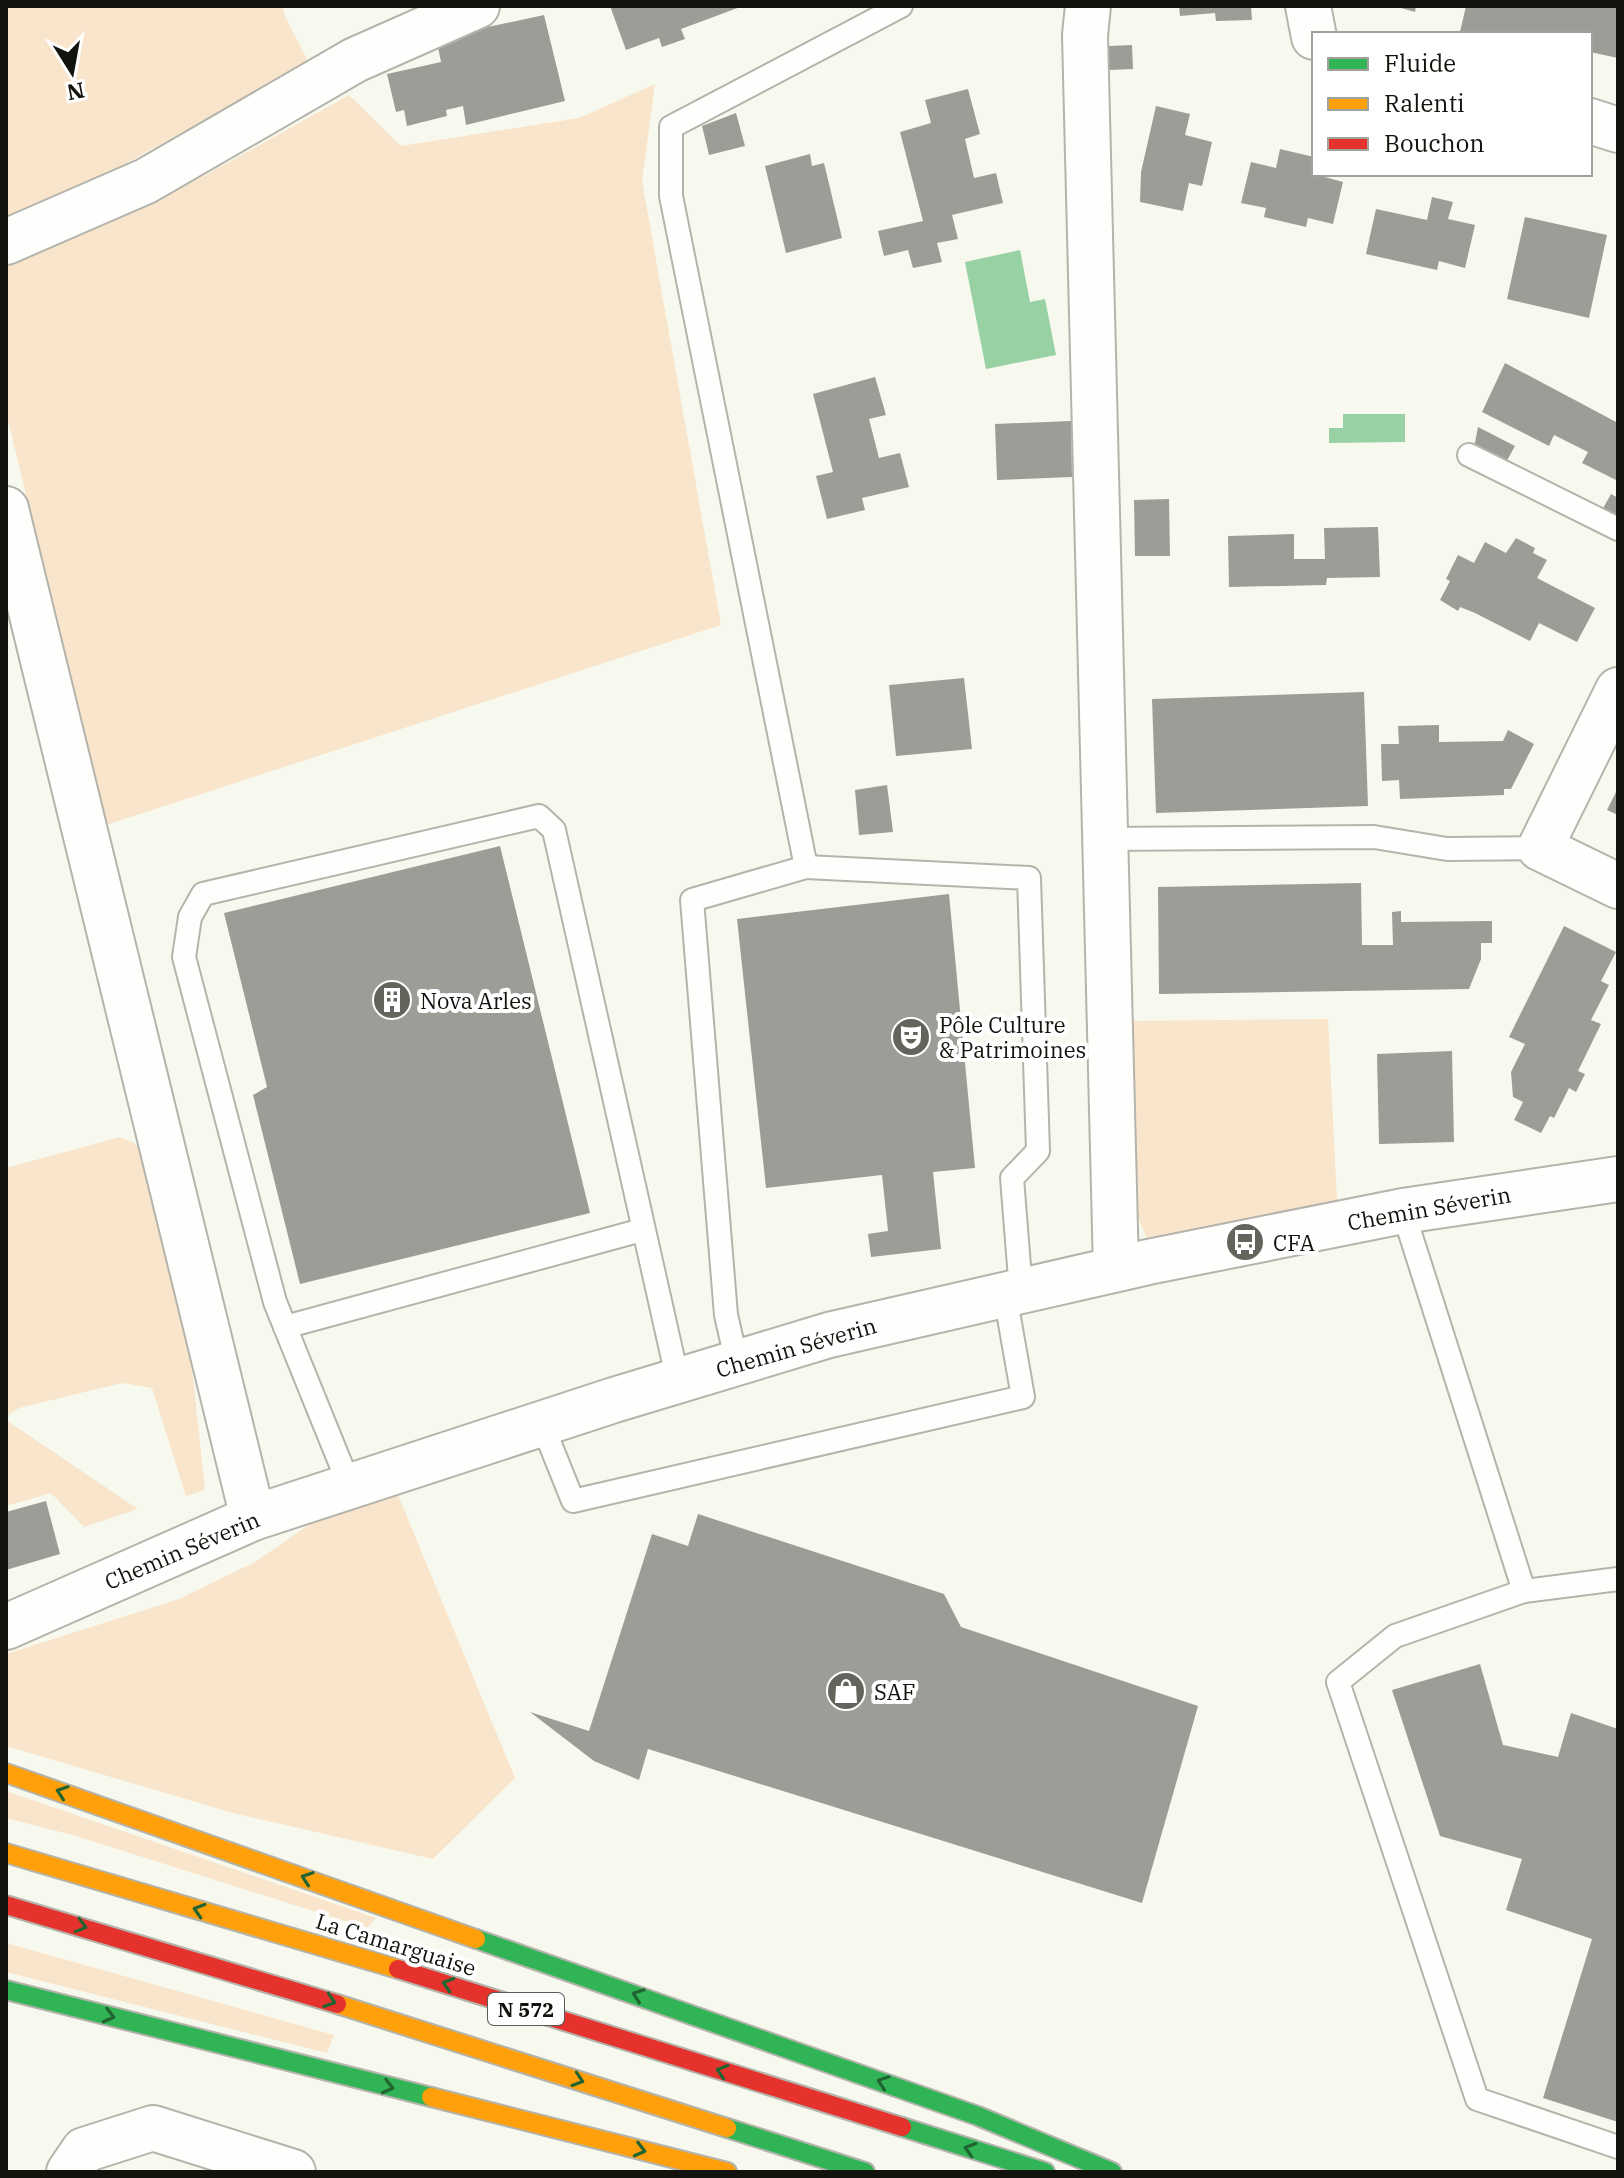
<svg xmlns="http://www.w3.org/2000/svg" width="1624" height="2178" font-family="'IBM Plex Serif',serif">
<rect width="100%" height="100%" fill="#f8f9ee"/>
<g fill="#f9e5cb">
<polygon points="6,6 283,6 284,14 309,63 99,178 6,218"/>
<polygon points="655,84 642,181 721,625 106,825 6,412 6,260 204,176 349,95 401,146 579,118"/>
<polygon points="1328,1019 1337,1200 1147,1239 1133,1205 1125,1021"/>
<polygon points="120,1137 134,1143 145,1155 166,1237 192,1367 205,1490 186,1496 152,1388 122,1383 19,1408 6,1417 6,1168"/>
<polygon points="6,1420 138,1509 84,1527 51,1493 6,1506"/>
<polygon points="396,1490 515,1778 433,1859 233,1813 6,1746 6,1654 179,1599 255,1562 307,1526"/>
<polygon points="6,1791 376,1918 367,1928 76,1836 6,1818"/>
<polygon points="6,1943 334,2035 327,2053 6,1972"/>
</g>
<g fill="#98d1a3">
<polygon points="1020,250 1030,302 1045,299 1056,355 986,369 965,262"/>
<polygon points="1343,414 1405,414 1405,442 1329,443 1329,428 1343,428"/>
</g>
<g fill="#9c9d96">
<polygon points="610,6 743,6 681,29 685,39 662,47 659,38 626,50"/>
<polygon points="1179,6 1251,6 1252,20 1216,21 1215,13 1180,16"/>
<polygon points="1394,6 1416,6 1415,12"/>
<polygon points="1466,6 1618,6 1618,58 1590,52 1590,34 1460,32"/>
<polygon points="544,15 565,101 466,125 463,106 446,110 447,116 407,126 404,110 396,112 387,74 441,62 436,38"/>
<polygon points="1132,45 1133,69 1109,70 1108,46"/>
<polygon points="968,89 980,134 965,139 974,178 996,173 1003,203 952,215 958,239 937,243 942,262 913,268 908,250 884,256 878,231 923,221 900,132 931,123 925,100"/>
<polygon points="1156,106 1190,114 1185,135 1212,142 1202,186 1189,183 1183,211 1140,202 1141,172"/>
<polygon points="736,113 745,146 709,155 702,126"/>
<polygon points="1280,149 1314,157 1314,174 1343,182 1333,224 1308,218 1306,227 1264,217 1266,208 1241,203 1251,162 1276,168"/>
<polygon points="810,154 812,166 824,163 842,238 786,253 765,166"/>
<polygon points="1432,197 1453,202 1448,219 1475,225 1465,268 1439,261 1437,270 1366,254 1376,209 1427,220"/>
<polygon points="1525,217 1607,235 1589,318 1507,299"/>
<polygon points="1505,363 1618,423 1618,481 1582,463 1588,452 1554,435 1549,446 1482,412"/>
<polygon points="875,377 886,415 869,419 879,458 900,453 909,487 862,498 865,510 827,519 816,476 833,472 813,394"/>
<polygon points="1071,421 1072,477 997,480 995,424"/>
<polygon points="1478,427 1515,446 1505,464 1474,448"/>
<polygon points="1611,494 1618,498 1618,521 1601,512"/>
<polygon points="1169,499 1170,556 1135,556 1134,500"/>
<polygon points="1378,527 1380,577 1327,578 1326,585 1229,587 1228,536 1294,534 1294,559 1325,559 1324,528"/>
<polygon points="1516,538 1535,548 1533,553 1547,560 1537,578 1595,608 1577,642 1539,623 1530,641 1475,613 1460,607 1458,611 1440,600 1450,581 1446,579 1458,555 1474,563 1485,542 1506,553"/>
<polygon points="964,678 972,749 896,756 889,685"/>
<polygon points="1364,692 1368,806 1156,813 1152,699"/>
<polygon points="1439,725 1439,742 1503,741 1508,730 1534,744 1511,789 1504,789 1504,795 1400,799 1399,780 1382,781 1381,744 1399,744 1398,726"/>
<polygon points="887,785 893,832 859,835 855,790"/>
<polygon points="1618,788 1618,815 1607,810"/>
<polygon points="500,846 590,1213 300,1284 253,1095 267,1087 224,913"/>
<polygon points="1361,883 1362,945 1393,945 1392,912 1401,911 1401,922 1492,921 1492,943 1481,943 1481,959 1469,989 1159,994 1158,887"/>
<polygon points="949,894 975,1168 933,1172 941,1249 871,1257 868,1234 888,1231 882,1175 766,1188 737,919"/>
<polygon points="1564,926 1616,952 1601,981 1609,985 1591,1020 1601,1024 1578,1071 1585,1074 1576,1092 1569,1088 1554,1118 1550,1116 1541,1133 1514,1120 1523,1102 1513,1097 1511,1072 1525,1044 1509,1037"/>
<polygon points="1452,1051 1454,1142 1379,1144 1377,1054"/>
<polygon points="46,1501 60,1554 6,1570 6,1512"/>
<polygon points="698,1514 944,1594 961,1627 1198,1706 1142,1903 648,1749 639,1780 594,1761 530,1712 589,1731 652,1534 688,1546"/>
<polygon points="1480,1664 1503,1745 1558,1757 1571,1713 1618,1729 1618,2122 1543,2098 1592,1939 1506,1910 1522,1859 1440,1836 1392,1690"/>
</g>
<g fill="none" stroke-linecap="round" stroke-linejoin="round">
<defs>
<g id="lane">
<polyline points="1469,455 1618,529"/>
<polyline points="1104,839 1374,837 1447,849 1540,848"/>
<polyline points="806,867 1029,878 1038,1151 1012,1178 1021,1291"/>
<polyline points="1403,1211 1524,1591"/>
<polyline points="285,1327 642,1230"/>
<polyline points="737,1363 726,1315 692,900 806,867 671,196 671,127 901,6"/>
<polyline points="542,1424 573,1501 1023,1397 1005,1295"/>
<polyline points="350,1487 275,1302 184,957 190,917 203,894 539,816 554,830 678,1381"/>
<polyline points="1618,1579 1524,1591 1395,1636 1338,1682 1477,2099 1618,2147"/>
</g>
<g id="street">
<polyline points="1088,6 1085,35 1116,1269"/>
<polyline points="1308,6 1314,37"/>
<polyline points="1590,121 1618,130"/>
<polyline points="6,242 146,181 355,60 477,6"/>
<polyline points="6,509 253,1518"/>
<polyline points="1618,690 1540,848 1618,886"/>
<polyline points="6,1627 253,1518 614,1400 829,1335 1148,1262 1403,1211 1618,1179"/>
<polyline points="69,2172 84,2150 153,2128 293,2172"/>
</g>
<g id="fast">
<polyline points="476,1939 978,2116 1112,2172"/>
<polyline points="6,1990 431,2097"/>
<polyline points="902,2127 1045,2172"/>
<polyline points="727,2128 865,2172"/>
</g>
<g id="slow">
<polyline points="6,1773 476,1939"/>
<polyline points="6,1853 398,1969"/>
<polyline points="337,2004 727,2128"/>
<polyline points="431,2097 727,2172"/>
</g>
<g id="jam">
<polyline points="6,1905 337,2004"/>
<polyline points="398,1969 902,2127"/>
</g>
</defs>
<use href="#lane" stroke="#b4b4ac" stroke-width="26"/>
<use href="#street" stroke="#b4b4ac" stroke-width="48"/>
<use href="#fast" stroke="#b4b4ac" stroke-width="22"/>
<use href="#slow" stroke="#b4b4ac" stroke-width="22"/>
<use href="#jam" stroke="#b4b4ac" stroke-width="22"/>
<use href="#lane" stroke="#fefefc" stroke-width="22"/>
<use href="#street" stroke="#fefefc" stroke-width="44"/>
<use href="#fast" stroke="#30b455" stroke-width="18"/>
<use href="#slow" stroke="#ff9f0a" stroke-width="18"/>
<use href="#jam" stroke="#e5322d" stroke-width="18"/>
</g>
<defs><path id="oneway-chevron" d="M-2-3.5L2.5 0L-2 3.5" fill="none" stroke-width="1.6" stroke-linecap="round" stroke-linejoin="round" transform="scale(2)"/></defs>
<g stroke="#226431">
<use href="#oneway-chevron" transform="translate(62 1792) rotate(-161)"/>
<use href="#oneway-chevron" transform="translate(307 1878) rotate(-161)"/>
<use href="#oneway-chevron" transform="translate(199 1910) rotate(-163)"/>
<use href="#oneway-chevron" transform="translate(81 1926) rotate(16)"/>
<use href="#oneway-chevron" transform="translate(448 1984) rotate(-163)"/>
<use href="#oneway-chevron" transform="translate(638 1995) rotate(-160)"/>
<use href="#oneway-chevron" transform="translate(330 2001) rotate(18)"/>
<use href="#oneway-chevron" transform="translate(109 2016) rotate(14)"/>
<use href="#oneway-chevron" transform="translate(722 2071) rotate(-162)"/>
<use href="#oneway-chevron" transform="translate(578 2080) rotate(18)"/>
<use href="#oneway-chevron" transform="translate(883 2082) rotate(-160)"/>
<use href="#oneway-chevron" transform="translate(388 2087) rotate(14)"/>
<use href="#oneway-chevron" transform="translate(970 2149) rotate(-163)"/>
<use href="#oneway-chevron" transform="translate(640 2150) rotate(14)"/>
</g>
<defs>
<symbol id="building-disc" viewBox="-11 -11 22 22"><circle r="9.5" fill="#63645c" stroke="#fff"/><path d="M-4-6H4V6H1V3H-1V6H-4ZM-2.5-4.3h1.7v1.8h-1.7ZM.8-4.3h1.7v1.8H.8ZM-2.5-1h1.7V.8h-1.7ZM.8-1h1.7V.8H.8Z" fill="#fff"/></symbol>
<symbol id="theatre-disc" viewBox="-11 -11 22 22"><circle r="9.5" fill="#63645c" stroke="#fff"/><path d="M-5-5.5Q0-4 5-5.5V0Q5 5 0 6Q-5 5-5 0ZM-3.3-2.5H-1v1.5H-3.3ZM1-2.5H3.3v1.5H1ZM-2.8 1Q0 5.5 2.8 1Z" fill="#fff"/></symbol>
<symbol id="bus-disc" viewBox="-11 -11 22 22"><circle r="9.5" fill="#63645c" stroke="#fff"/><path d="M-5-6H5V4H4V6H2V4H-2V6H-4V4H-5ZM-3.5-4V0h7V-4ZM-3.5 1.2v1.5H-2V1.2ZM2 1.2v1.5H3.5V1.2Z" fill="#fff"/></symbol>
<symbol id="shop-disc" viewBox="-11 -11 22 22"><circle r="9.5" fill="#63645c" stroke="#fff"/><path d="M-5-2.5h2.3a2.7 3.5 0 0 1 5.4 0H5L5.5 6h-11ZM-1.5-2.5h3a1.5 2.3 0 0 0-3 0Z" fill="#fff"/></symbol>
</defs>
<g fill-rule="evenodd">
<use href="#building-disc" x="370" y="978" width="44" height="44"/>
<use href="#theatre-disc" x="889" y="1015" width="44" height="44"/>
<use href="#bus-disc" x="1223" y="1220" width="44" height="44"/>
<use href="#shop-disc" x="824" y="1669" width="44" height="44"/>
</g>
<g text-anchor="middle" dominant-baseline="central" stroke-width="8" stroke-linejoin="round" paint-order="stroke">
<rect fill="#fff" stroke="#5a5a56" stroke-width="2" x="488" y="1993" width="76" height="32" rx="6"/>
<g font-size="20" font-weight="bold" fill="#13130d">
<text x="526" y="2009">N 572</text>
</g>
<g font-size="22" fill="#13130d" stroke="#fff" text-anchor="start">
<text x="420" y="1000">Nova Arles</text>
<text x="939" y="1024">Pôle Culture<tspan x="939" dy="25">&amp; Patrimoines</tspan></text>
<text x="1273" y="1242">CFA</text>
<text x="874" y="1691">SAF</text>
</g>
<g font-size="22" fill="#13130d" stroke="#fff">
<text transform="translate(1429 1208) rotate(-10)">Chemin Séverin</text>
<text transform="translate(796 1347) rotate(-16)">Chemin Séverin</text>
<text transform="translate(182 1550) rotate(-23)">Chemin Séverin</text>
<text transform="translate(396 1944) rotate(17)">La Camarguaise</text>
</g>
</g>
<rect width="1624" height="2178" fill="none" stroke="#13130d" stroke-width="16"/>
<rect x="1312" y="32" width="280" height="144" fill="#ffffff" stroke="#a1a19e" stroke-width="2"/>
<rect x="1328" y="58" width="40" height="12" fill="#30b455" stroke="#a1a19e" stroke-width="2"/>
<text x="1384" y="72" font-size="24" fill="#13130d">Fluide</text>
<rect x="1328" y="98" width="40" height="12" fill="#ff9f0a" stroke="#a1a19e" stroke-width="2"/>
<text x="1384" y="112" font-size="24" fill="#13130d">Ralenti</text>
<rect x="1328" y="138" width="40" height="12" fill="#e5322d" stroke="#a1a19e" stroke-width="2"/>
<text x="1384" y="152" font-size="24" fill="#13130d">Bouchon</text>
<g transform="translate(72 72) rotate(169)" stroke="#ffffff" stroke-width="6" paint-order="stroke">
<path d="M0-6L14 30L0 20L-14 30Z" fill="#13130d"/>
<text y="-12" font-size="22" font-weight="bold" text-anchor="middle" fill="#13130d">N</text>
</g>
</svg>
